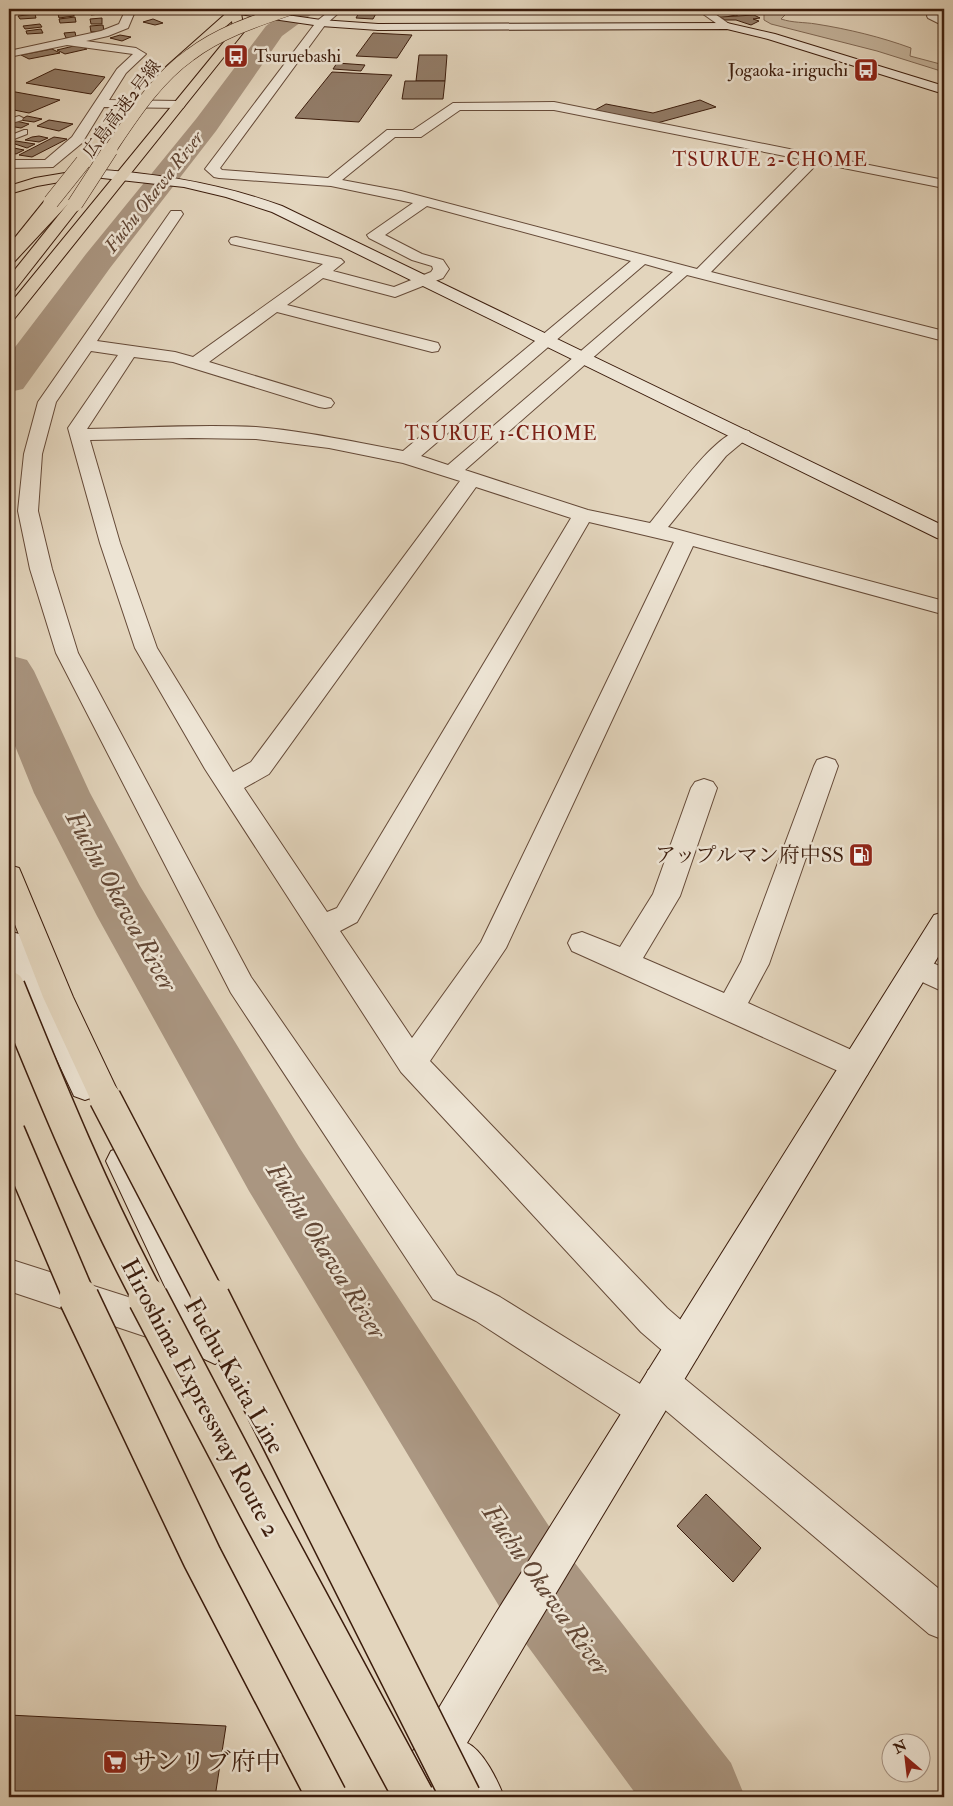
<svg xmlns="http://www.w3.org/2000/svg" width="953" height="1806" font-family="'IM FELL Double Pica','Noto Serif JP',serif">
<rect width="100%" height="100%" fill="#e3d5bd"/>
<filter id="stains"><feTurbulence type="fractalNoise" baseFrequency=".004" numOctaves="4"/><feColorMatrix values="0 0 0 0 .2 0 0 0 0 .09 0 0 0 0 .02 0 0 0 .5 -.17"/></filter>
<radialGradient id="worn" r=".72"><stop offset=".6" stop-color="#630" stop-opacity="0"/><stop offset="1" stop-color="#630" stop-opacity=".3"/></radialGradient>
<path fill="#c6b69f" stroke="#806956" d="M764,9H791L781,19C793,23 804,22 816,24C848,29 881,37 911,48L910,56L944,65V72L877,51L771,24L764,20Z"/>
<g fill="none" stroke-linecap="round" stroke-linejoin="round">
<g fill="#aa9681" fill-rule="evenodd">
<polygon points="289,9 316,9 312,14 282,36 216,131 110,268 23,389 9,392 9,355 86,254 196,119 266,26"/>
<polygon points="9,655 27,660 34,671 90,793 140,886 299,1147 564,1549 731,1763 745,1797 638,1797 502,1611 249,1191 97,916 34,793 9,731"/>
</g>
</g>
<g fill="#927c68" stroke="#3b1c0c">
<polygon points="90,9 100,9 100,14 91,15"/>
<polygon points="727,9 748,9 736,16 720,13"/>
<polygon points="370,10 378,10 373,19 356,18 360,11"/>
<polygon points="74,12 74,16 59,18 58,14"/>
<polygon points="35,14 36,18 20,19 18,16"/>
<polygon points="754,15 760,18 753,19 759,21 751,25 736,20 725,20 720,17"/>
<polygon points="75,17 76,22 60,23 59,19"/>
<polygon points="102,18 102,24 91,24 90,19"/>
<polygon points="153,19 163,23 155,25 143,22"/>
<polygon points="40,24 42,27 25,29 23,26"/>
<polygon points="103,25 104,31 91,32 90,26"/>
<polygon points="41,29 43,33 27,34 26,31"/>
<polygon points="75,32 76,37 66,38 64,33"/>
<polygon points="373,33 412,35 397,58 356,56"/>
<polygon points="120,35 131,37 122,41 110,38"/>
<polygon points="78,45 87,49 65,54 57,50"/>
<polygon points="52,49 60,53 29,59 21,55"/>
<polygon points="419,55 447,55 445,81 416,81"/>
<polygon points="337,63 365,65 361,71 333,69"/>
<polygon points="55,69 105,77 91,94 26,83"/>
<polygon points="332,72 392,75 359,122 295,118"/>
<polygon points="405,81 445,81 443,99 402,99"/>
<polygon points="9,91 10,91 60,100 29,113 9,109"/>
<polygon points="700,100 716,107 657,123 595,110 606,104 653,113"/>
<polygon points="27,116 42,119 34,122 20,120"/>
<polygon points="49,120 73,124 59,131 37,126"/>
<polygon points="16,121 29,124 21,128 9,126"/>
<polygon points="39,136 48,138 39,142 25,140 32,137"/>
<polygon points="54,137 67,139 32,157 19,155"/>
<polygon points="16,141 35,144 27,148 12,143"/>
<polygon points="9,147 24,150 16,154 9,152"/>
<polygon points="706,1494 761,1548 733,1582 677,1526"/>
<polygon points="9,1715 226,1726 215,1797 9,1797"/>
</g>
<g fill="none" stroke-linecap="round" stroke-linejoin="round">
<defs>
<g id="lane">
<polygon points="19,116 23,118 22,120 9,124 9,119"/>
<polygon points="24,130 27,130 27,134 9,141 9,136"/>
</g>
<g id="street">
<polygon points="126,9 136,9 128,28 108,36 86,41 136,48 146,54 126,73 109,100 179,101 185,105 183,108 104,107 82,143 53,167 9,168 9,160 45,160 72,137 117,69 133,54 67,45 9,57 9,51 101,31 119,24"/>
<path d="M332,9H343L325,25L220,168L222,170L328,178L387,130H413L453,103L554,102L944,180V188L818,163L711,272L944,331V341L687,275L465,470L588,510L650,523C670,499 710,440 737,431C741,429 744,430 749,431L751,435L726,456L668,527L944,601V613L942,614L693,546L506,948L430,1061L667,1308L697,1334L702,1346L697,1358L684,1364L671,1358L641,1332L401,1072L205,769L135,648L100,543L68,428L118,355L91,351L56,402L42,454L38,511L52,569L78,653L251,977L457,1275L500,1297L645,1387L643,1383L648,1370L661,1365L674,1370L944,1593V1640L929,1634L664,1409L658,1422L645,1428L632,1422L476,1321L433,1299L231,993L56,653L30,569L18,511L24,454L38,402L171,211H181L183,214L97,341L175,352L193,357L323,264L231,244L229,241L231,238L236,237L341,259L344,262L333,271L394,287L431,272L433,269L432,266L412,260L369,238L367,235L413,203L331,186L219,178L214,177L205,169L317,21ZM460,110H554L805,160L697,269L401,191L342,180L395,137H421ZM427,206L631,261L403,451C354,442 305,431 256,427C199,424 143,428 87,429L134,357L173,362L319,407L325,408L331,407L334,403L331,399L209,362L277,312L432,352L438,351L440,347L438,343L287,305L323,278L395,297L443,278L449,269L443,260L422,254L385,235ZM645,264L673,272L448,465L421,456ZM192,438L256,439L329,448L403,463L460,481L251,762L233,772L157,648L120,543L90,440ZM476,487L571,518L337,908L327,912L244,788L269,774ZM589,522L674,542L481,942L412,1038L340,931L357,922Z"/>
<polygon points="696,9 708,9 732,26 727,29 723,28"/>
<polygon points="929,9 939,9 938,15 944,19 944,26 928,18 927,16"/>
<polygon points="826,757 835,760 838,766 769,964 748,1003 867,1057 871,1066 867,1075 856,1079 572,951 568,943 572,935 582,932 620,947 653,894 691,788 695,782 704,779 713,782 717,788 680,896 643,958 724,993 741,962 814,766 817,760"/>
<polygon points="917,956 944,968 944,992 907,975 903,967 907,959"/>
<polygon points="9,1259 147,1303 172,1297 184,1302 190,1314 184,1326 147,1337 9,1291"/>
</g>
<g id="secondary">
<polygon points="221,9 246,9 321,20 378,24 727,23 775,34 944,86 944,94 768,39 727,29 378,30 321,26 226,12"/>
<path d="M89,169C156,173 219,183 282,206L944,526V540L937,538L272,212L226,197L184,187L84,176L82,173L84,170Z"/>
<path d="M944,912V947L526,1643L467,1743C483,1750 498,1781 504,1797H457L446,1780L436,1797H389L395,1781L496,1613L934,915Z"/>
<polygon points="9,931 19,934 74,1032 100,1087 96,1096 85,1100 74,1096 50,1045 9,968"/>
<polygon points="122,1147 133,1151 205,1297 228,1334 233,1346 228,1358 215,1364 202,1358 181,1321 106,1161 111,1151"/>
</g>
<g id="primary">
<polygon points="231,9 244,9 241,13 244,31 243,33 15,318 9,320 9,305 233,31 232,21 176,69 168,69 166,67 168,65"/>
<polygon points="103,148 110,152 94,176 14,262 9,264 9,250 84,170 98,149"/>
</g>
<g id="highway">
<polygon points="89,169 94,170 96,173 94,176 37,186 9,194 9,186 35,178"/>
<polygon points="51,198 56,199 58,202 14,258 9,260 9,245 46,199"/>
<polygon points="75,200 80,201 82,204 80,207 15,290 9,292 9,277 70,201"/>
<polygon points="9,865 19,868 22,875 73,997 121,1098 116,1107 105,1111 94,1107 43,997 9,909"/>
</g>
</defs>
<use href="#lane" stroke="#654a38" stroke-width="2"/>
<use href="#street" stroke="#654a38" stroke-width="2"/>
<use href="#secondary" stroke="#3b1c0c" stroke-width="2"/>
<use href="#primary" stroke="#3b1c0c" stroke-width="2"/>
<use href="#highway" stroke="#3b1c0c" stroke-width="2"/>
<use href="#lane" fill="#ede4d4" fill-rule="evenodd"/>
<use href="#street" fill="#ede4d4" fill-rule="evenodd"/>
<use href="#secondary" fill="#ede4d4" fill-rule="evenodd"/>
<use href="#primary" fill="#e3d5bd" fill-rule="evenodd"/>
<use href="#highway" fill="#e3d5bd" fill-rule="evenodd"/>
<defs>
<path id="highway-bridge-far3" d="M109,151C132,117 156,79 190,55C219,33 255,21 290,9"/>
<g id="highway-bridge-far2">
<polyline points="51,202 83,162"/>
<polyline points="75,204 110,150"/>
</g>
<g id="highway-bridge-far1">
<path d="M9,987C52,1093 95,1198 149,1299"/>
<polyline points="105,1098 210,1299"/>
<polyline points="9,1132 80,1299"/>
</g>
<g id="highway-bridge">
<polyline points="79,1298 202,1557 327,1797"/>
<polyline points="148,1298 263,1517 414,1797"/>
<polyline points="210,1298 461,1797"/>
</g>
</defs>
<use href="#highway-bridge-far3" stroke="#3b1c0c" stroke-width="13" stroke-linecap="butt"/>
<use href="#highway-bridge-far2" stroke="#3b1c0c" stroke-width="16" stroke-linecap="butt"/>
<use href="#highway-bridge-far1" stroke="#3b1c0c" stroke-width="34" stroke-linecap="butt"/>
<use href="#highway-bridge" stroke="#3b1c0c" stroke-width="42" stroke-linecap="butt"/>
<use href="#highway-bridge-far3" stroke="#e3d5bd" stroke-width="12"/>
<use href="#highway-bridge-far2" stroke="#e3d5bd" stroke-width="15"/>
<use href="#highway-bridge-far1" stroke="#e3d5bd" stroke-width="31"/>
<use href="#highway-bridge" stroke="#e3d5bd" stroke-width="39"/>
</g>
<defs>
<symbol id="bus-square" viewBox="-11 -11 22 22"><rect x="-9" y="-9" width="18" height="18" rx="4" fill="#8f2418" stroke="#ede4d4"/><path d="M-5-6H5V4H4V6H2V4H-2V6H-4V4H-5ZM-3.5-4V0h7V-4ZM-3.5 1.2v1.5H-2V1.2ZM2 1.2v1.5H3.5V1.2Z" fill="#fff"/></symbol>
<symbol id="fuel-square" viewBox="-11 -11 22 22"><rect x="-9" y="-9" width="18" height="18" rx="4" fill="#8f2418" stroke="#ede4d4"/><path d="M-5.5-6h7V0h2V4h1.3V-2.5L3-4.5l.8-.8L6-3V5H2.5V1h-1V6h-7ZM-4.2-4.7v3.2H.2V-4.7Z" fill="#fff"/></symbol>
<symbol id="supermarket-square" viewBox="-11 -11 22 22"><rect x="-9" y="-9" width="18" height="18" rx="4" fill="#8f2418" stroke="#ede4d4"/><path d="M-6-5.5h2.5l.6 2H6L4.5 2H-2.5L-4.4-4H-6ZM-1.5 3.2a1.3 1.3 0 1 0 .1 0ZM3 3.2a1.3 1.3 0 1 0 .1 0Z" fill="#fff"/></symbol>
</defs>
<g fill-rule="evenodd">
<use href="#bus-square" x="222" y="42" width="28" height="28"/>
<use href="#bus-square" x="852" y="56" width="28" height="28"/>
<use href="#fuel-square" x="847" y="841" width="28" height="28"/>
<use href="#supermarket-square" x="101" y="1748" width="28" height="28"/>
</g>
<g text-anchor="middle" dominant-baseline="central" stroke-width="5" stroke-linejoin="round" paint-order="stroke">
<g font-size="18" fill="#3b1c0c" stroke="#ede4d4" text-anchor="start">
<text x="254" y="56">Tsuruebashi</text>
<text x="848" y="70" text-anchor="end">Jogaoka-iriguchi</text>
</g>
<g font-size="18" fill="#3b1c0c" stroke="#ede4d4">
<text transform="translate(122 109) rotate(-53)">広島高速2号線</text>
</g>
<g font-size="19" letter-spacing="1" fill="#7a1f14" stroke="#ede4d4">
<text x="770" y="160">TSURUE 2-CHOME</text>
<text x="501" y="434">TSURUE 1-CHOME</text>
</g>
<g font-size="19" font-style="italic" fill="#624735" stroke="#ede4d4">
<text transform="translate(154 192) rotate(-52)">Fuchu Okawa River</text>
</g>
<g font-size="21" fill="#3b1c0c" stroke="#ede4d4" text-anchor="end">
<text x="844" y="855">アップルマン府中SS</text>
</g>
<g font-size="25" fill="#3b1c0c" stroke="#ede4d4">
<text transform="translate(234 1376) rotate(60)">Fuchu Kaita Line</text>
<text transform="translate(200 1398) rotate(62)">Hiroshima Expressway Route 2</text>
</g>
<g font-size="25" fill="#3b1c0c" stroke="#ede4d4" text-anchor="start">
<text x="132" y="1762">サンリブ府中</text>
</g>
<g font-size="26" font-style="italic" fill="#624735" stroke="#ede4d4">
<text transform="translate(121 901) rotate(61)">Fuchu Okawa River</text>
<text transform="translate(326 1251) rotate(58)">Fuchu Okawa River</text>
<text transform="translate(546 1590) rotate(55)">Fuchu Okawa River</text>
</g>
</g>
<rect width="953" height="1806" fill="none" stroke="#e3d5bd" stroke-width="30"/>
<rect x="10" y="10" width="933" height="1786" fill="none" stroke="#3b1c0c" stroke-width="2.5"/>
<rect x="15" y="15" width="923" height="1776" fill="none" stroke="#3b1c0c"/>
<g transform="translate(906 1758) rotate(332)"><circle r="24" fill="#ede4d4" stroke="#a69484"/>
<path d="M0-4L9 19L0 12L-9 19Z" fill="#8f2418"/>
<text y="-8" font-size="14" font-weight="bold" text-anchor="middle" fill="#3b1c0c">N</text>
</g>
<rect width="100%" height="100%" filter="url(#stains)"/>
<rect width="100%" height="100%" fill="url(#worn)"/>
</svg>
